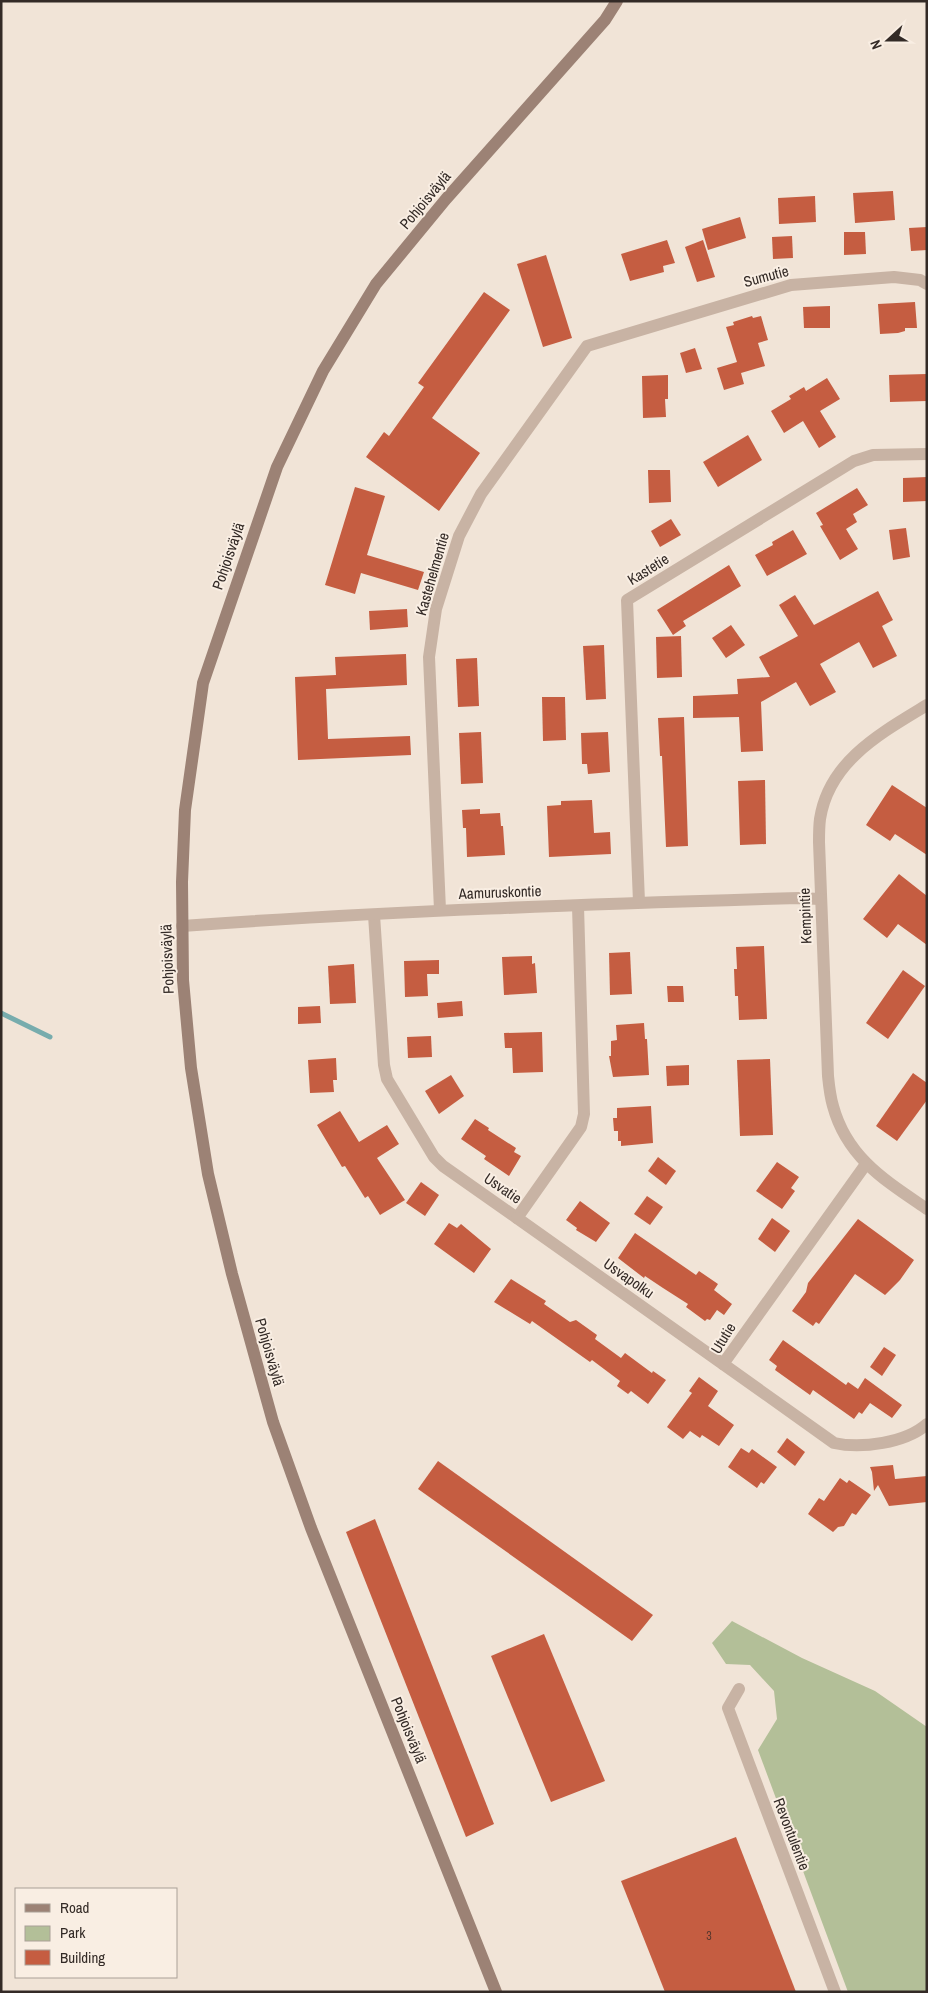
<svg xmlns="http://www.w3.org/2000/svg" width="928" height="1993" font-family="'Archivo Narrow',sans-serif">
<rect width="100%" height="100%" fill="#f1e4d7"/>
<polygon fill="#b3bf98" points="732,1621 802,1658 875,1691 927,1727 927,1992 848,1992 758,1750 777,1719 774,1691 750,1665 726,1664 712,1643"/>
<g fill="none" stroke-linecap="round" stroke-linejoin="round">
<polyline stroke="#77acad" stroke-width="5" points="1,1013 50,1037"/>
</g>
<g fill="#c55d41">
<polygon points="893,191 895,220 855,223 853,193"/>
<polygon points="815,196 816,222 779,224 778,198"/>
<polygon points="740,217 746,238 708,250 702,229"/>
<polygon points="927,227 927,250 911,251 909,228"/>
<polygon points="844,232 865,232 866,254 844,255"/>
<polygon points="792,236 793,258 773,259 772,237"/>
<polygon points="667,240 675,263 663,266 664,272 630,281 621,254"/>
<polygon points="703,240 715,277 697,282 685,247"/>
<polygon points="546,255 572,338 543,347 517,264"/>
<polygon points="484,292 510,310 432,418 480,453 439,511 366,457 384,432 389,436 424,387 418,383"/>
<polygon points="915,302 917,328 905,328 905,331 898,333 880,334 878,304"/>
<polygon points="830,306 830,328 804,328 803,307"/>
<polygon points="752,316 753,318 761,316 768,340 758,343 765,366 741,373 744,384 724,390 717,368 737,362 726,327 734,325 733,322"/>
<polygon points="695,348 702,369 686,373 680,353"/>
<polygon points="927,374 927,401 890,402 889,375"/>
<polygon points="668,375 668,399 665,399 666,417 643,418 642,376"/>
<polygon points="827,378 840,399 820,411 836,437 819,448 803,421 784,433 771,411 791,399 789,396 804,387 806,391"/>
<polygon points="748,435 762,460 718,487 703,462"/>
<polygon points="648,470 670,470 671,502 649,503"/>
<polygon points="927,477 927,501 903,502 903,478"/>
<polygon points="355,487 385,496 367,555 424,572 418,590 361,573 355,594 325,585"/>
<polygon points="857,488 868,505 853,514 857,522 846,529 858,549 840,560 820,526 823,525 816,513"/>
<polygon points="671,519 681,535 660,547 651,531"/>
<polygon points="906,528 910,557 893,560 889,530"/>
<polygon points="793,530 807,554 767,576 755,555 773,545 772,542"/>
<polygon points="729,565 741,586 683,621 686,626 673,635 657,610"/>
<polygon points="878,591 893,620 882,626 897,656 873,668 859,642 820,664 836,692 810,706 796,682 761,702 763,751 741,752 739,717 693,718 693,696 738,694 737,679 770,677 759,657 798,636 779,605 795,595 814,625"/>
<polygon points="407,609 408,627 370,630 369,611"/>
<polygon points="731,625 745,645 726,658 712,638"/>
<polygon points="681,636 682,677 657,678 656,637"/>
<polygon points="604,645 606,699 586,700 583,646"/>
<polygon points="406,654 407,685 326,689 328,739 410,736 411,755 298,760 295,677 336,675 335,657"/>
<polygon points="477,658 479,706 458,707 456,659"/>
<polygon points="542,697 565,697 566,740 543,741"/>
<polygon points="684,717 688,846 666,847 662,756 660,756 658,718"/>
<polygon points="481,732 483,783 461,784 459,733"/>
<polygon points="608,732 610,772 588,774 587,764 582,764 581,733"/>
<polygon points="765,780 766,844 740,845 738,781"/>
<polygon points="892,785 927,808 927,855 895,834 890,841 866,825"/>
<polygon points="592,800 594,833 610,832 611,854 549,857 547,806 561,805 561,801"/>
<polygon points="480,809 480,814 500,813 501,826 503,826 505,855 467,857 466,828 463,828 462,810"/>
<polygon points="899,874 927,896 927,945 898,924 887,938 863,919"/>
<polygon points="764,946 767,1019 739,1020 738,996 735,996 734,969 737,969 736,947"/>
<polygon points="630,952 632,994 610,995 609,953"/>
<polygon points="532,956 532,964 535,963 537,993 504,995 502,957"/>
<polygon points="439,960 439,974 427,974 428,996 405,997 404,961"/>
<polygon points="354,964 356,1003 330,1004 328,966"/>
<polygon points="903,970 925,986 888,1039 866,1023"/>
<polygon points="667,986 683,986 684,1002 668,1002"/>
<polygon points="462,1001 463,1016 438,1018 437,1003"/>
<polygon points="320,1006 321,1023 298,1024 298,1007"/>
<polygon points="644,1023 645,1039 647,1039 649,1075 613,1077 609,1056 611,1056 611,1041 617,1040 616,1025"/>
<polygon points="542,1032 543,1072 513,1073 512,1048 505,1048 504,1033"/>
<polygon points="431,1036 432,1057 408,1058 407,1037"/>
<polygon points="336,1058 337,1080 333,1080 334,1092 310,1093 308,1060"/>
<polygon points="770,1059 773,1135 740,1136 737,1060"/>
<polygon points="689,1065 689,1085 667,1086 666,1066"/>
<polygon points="913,1073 927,1083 927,1100 897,1141 876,1126"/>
<polygon points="451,1075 464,1096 439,1114 425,1091"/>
<polygon points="651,1106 653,1143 621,1146 621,1141 618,1141 618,1131 614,1131 613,1118 617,1118 617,1108"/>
<polygon points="340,1111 359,1142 387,1125 399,1144 377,1158 405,1200 380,1215 368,1196 365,1198 345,1166 342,1167 317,1125"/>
<polygon points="475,1119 489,1128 488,1130 516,1148 514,1152 521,1156 509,1176 484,1159 486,1156 461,1139"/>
<polygon points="658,1157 676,1171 666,1185 648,1171"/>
<polygon points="777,1162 799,1177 791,1188 795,1191 782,1209 756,1191"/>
<polygon points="421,1182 439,1195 425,1216 406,1203"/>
<polygon points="647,1196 663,1207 650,1225 634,1214"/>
<polygon points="580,1201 610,1223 596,1242 576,1230 577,1228 566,1220"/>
<polygon points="772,1218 790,1231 775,1252 758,1239"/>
<polygon points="858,1219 914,1260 900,1280 885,1295 855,1274 819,1324 816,1322 813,1326 792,1311 806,1292 808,1283"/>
<polygon points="449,1223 457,1228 461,1224 491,1249 474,1273 434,1244"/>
<polygon points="635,1233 696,1275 699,1271 718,1284 714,1290 732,1304 724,1315 717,1310 710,1320 707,1319 705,1321 686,1307 688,1304 663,1288 645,1276 644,1278 618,1258"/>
<polygon points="511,1279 546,1301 544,1304 570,1322 576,1320 597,1335 595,1339 621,1358 625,1353 652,1373 653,1371 666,1380 648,1404 631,1391 628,1394 617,1386 620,1381 592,1360 590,1362 532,1321 530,1324 494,1302"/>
<polygon points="783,1340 846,1385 848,1382 858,1389 865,1378 902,1405 892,1418 870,1403 862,1414 859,1412 854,1419 813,1390 810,1395 775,1370 777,1366 769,1360"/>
<polygon points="884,1347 896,1355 882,1376 870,1367"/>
<polygon points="699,1377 718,1391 708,1406 734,1425 719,1446 702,1435 700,1438 690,1431 683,1439 667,1427 692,1393 689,1391"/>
<polygon points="787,1438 805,1452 795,1466 777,1452"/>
<polygon points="741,1448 749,1453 752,1449 777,1467 764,1484 761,1482 757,1488 728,1467"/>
<polygon points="438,1461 653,1615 632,1641 418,1489"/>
<polygon points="893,1465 895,1479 927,1476 927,1502 889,1506 878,1485 874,1491 872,1472 870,1467"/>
<polygon points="840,1478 847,1483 849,1480 871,1495 856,1515 852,1513 844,1526 838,1527 833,1532 808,1514 819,1498 824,1501"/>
<polygon points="375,1519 494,1824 466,1837 346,1532"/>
<polygon points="544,1634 605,1781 551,1802 491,1656"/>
<polygon points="736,1837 796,1992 665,1992 621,1881"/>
</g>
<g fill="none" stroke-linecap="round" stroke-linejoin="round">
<g stroke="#c8b3a4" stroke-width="12">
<path d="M927,705C881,733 829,761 820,819C819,827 819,835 819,842L828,1076C829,1086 830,1096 833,1106C847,1158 886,1181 927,1209"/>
<polyline points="639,902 627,600 854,461 873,455 927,454"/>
<polyline points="440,910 429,657 436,609 459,536 481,494 587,346 791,285 894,277 920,280 927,284"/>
<polyline points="374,915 384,1065 387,1079 434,1157 443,1166 517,1218 581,1127 584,1114 578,906"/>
<path d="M182,926C387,911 593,904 799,898L820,899"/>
<path d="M866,1164L723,1364L834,1443C861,1449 906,1443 927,1424"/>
<polyline points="517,1218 723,1364"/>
<polyline points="739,1689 728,1708 835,1992"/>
</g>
<polyline stroke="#9c8275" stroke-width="12" points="496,1992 311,1528 273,1422 232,1274 208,1174 191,1068 183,980 182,882 185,810 203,683 277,467 323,371 376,284 446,199 605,20 617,1"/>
</g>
<g text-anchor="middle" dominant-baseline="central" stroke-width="4" stroke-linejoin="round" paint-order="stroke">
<g font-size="12" fill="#58372d">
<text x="709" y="1936">3</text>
</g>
<g font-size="15" fill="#332a26" stroke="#f9eee3">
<text transform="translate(425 200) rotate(-50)">Pohjoisväylä</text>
<text transform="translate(766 276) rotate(-15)">Sumutie</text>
<text transform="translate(228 556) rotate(-71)">Pohjoisväylä</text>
<text transform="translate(648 569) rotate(-32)">Kastetie</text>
<text transform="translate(432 574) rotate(-74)">Kastehelmentie</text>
<text transform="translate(500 892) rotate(-2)">Aamuruskontie</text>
<text transform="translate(805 916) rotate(-92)">Kempintie</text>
<text transform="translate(167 959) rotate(-92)">Pohjoisväylä</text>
<text transform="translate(503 1188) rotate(34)">Usvatie</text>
<text transform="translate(629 1278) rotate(35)">Usvapolku</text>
<text transform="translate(723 1338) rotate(-59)">Ututie</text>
<text transform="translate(270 1352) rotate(74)">Pohjoisväylä</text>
<text transform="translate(409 1730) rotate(68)">Pohjoisväylä</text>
<text transform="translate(792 1834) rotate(69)">Revontulentie</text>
</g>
</g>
<rect width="928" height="1993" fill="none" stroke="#332a26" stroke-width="5"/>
<rect x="15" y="1888" width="162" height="90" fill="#f9eee3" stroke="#aaa097"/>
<rect x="25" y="1904" width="25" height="8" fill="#9c8275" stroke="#aaa097"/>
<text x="60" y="1913" font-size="15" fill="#332a26">Road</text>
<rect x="25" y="1926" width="25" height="15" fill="#b3bf98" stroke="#aaa097"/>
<text x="60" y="1938" font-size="15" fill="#332a26">Park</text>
<rect x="25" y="1950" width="25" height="15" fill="#c55d41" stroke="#aaa097"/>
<text x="60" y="1963" font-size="15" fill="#332a26">Building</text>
<g transform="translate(888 40) rotate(249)" stroke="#f9eee3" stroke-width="4" paint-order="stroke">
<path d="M0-4L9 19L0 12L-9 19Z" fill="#332a26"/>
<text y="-8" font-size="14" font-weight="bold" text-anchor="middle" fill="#332a26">N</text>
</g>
</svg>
